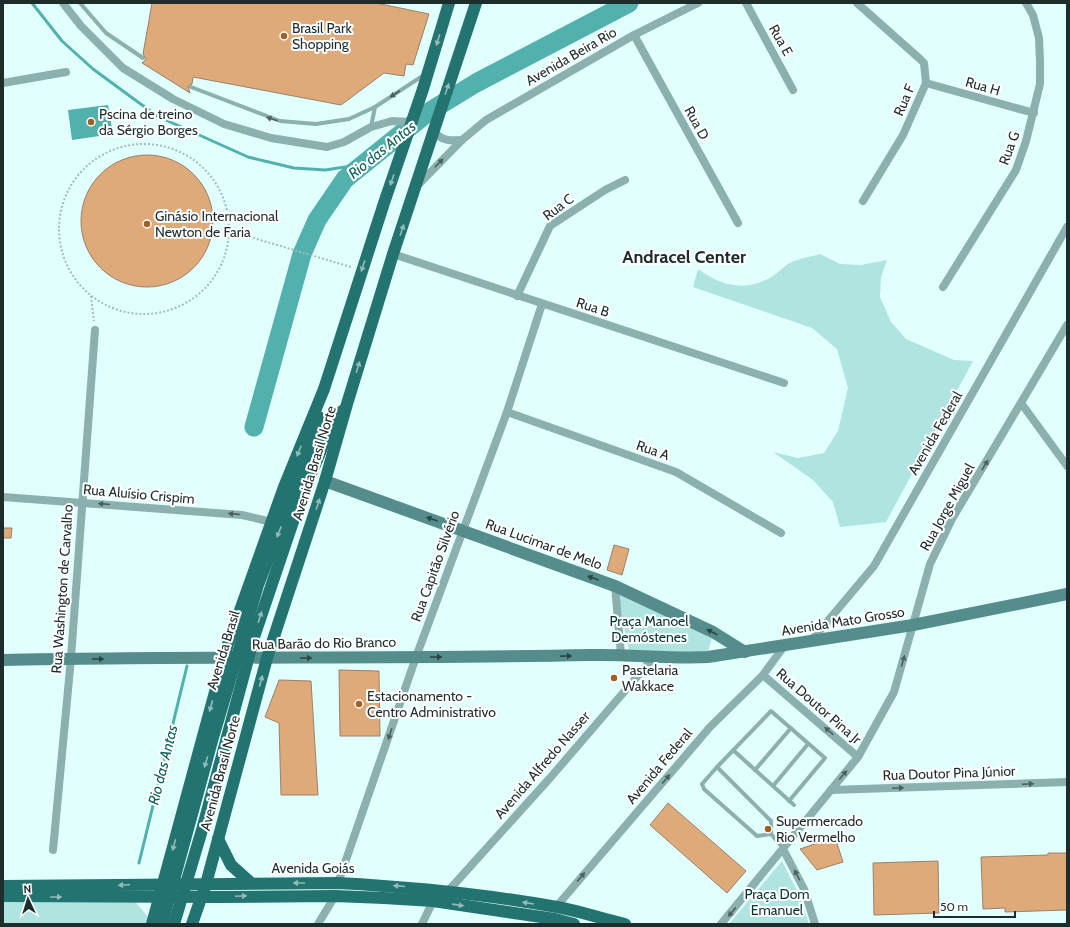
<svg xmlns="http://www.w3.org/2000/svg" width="1070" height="927" font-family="Cabin,sans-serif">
<rect width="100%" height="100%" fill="#e0fffd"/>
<g fill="#afe4e1">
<path d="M820,254L840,264L861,265L887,260L881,277L880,297L891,322L906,339L954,360L973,361L886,522L840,527L833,502L813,480L773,452L798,458L824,453L838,431L848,388L837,349L812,328L693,287L698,269C723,287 746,292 773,276C779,272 784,266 790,263C799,258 811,257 820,254Z"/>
<polygon points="616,589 713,634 707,655 629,651"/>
<polygon points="782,861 799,895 809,924 729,924"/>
<polygon points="3,899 134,900 151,921 150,924 3,924"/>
</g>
<polygon fill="#52b1ad" points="108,105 113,134 72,140 68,110"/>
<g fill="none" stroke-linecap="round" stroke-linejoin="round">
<g stroke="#52b1ad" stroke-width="3">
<polyline points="32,3 62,41 93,69 157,116 248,157 294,168 325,170 365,164"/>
<polyline points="139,863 187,666"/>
</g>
<polyline stroke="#52b1ad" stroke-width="19" points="254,427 302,254 317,220 345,179 427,113 476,83 629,3"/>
</g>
<g fill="#dfaa79" stroke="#98816d">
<polygon points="152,3 376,3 429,14 413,65 406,64 404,76 384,73 341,105 193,77 192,84 188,86 190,93 142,63 146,59 143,54"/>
<circle cx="147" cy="221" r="66"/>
<polygon points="3,528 12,528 11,538 3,538"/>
<polygon points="614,545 629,549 622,575 607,570"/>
<polygon points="339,670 379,671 380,736 340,736"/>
<polygon points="279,680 311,681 318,795 281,795 279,723 265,717"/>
<polygon points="668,803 746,871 727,893 650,825"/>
<polygon points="835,837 843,862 817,870 800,849"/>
<polygon points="1048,853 1067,853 1067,910 1005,912 1005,908 983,909 981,857 1048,855"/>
<polygon points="938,861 939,913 874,915 873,863"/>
</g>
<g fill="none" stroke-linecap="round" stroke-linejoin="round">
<g stroke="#a2bcba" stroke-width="2" stroke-dasharray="2 2" stroke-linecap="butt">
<circle cx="144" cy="229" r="85"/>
<polyline points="230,231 351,267"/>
<polyline points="91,296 94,321"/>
</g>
<g stroke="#8bb0ae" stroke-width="4">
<polyline points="80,3 106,33 143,58"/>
<polyline points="191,87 280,121 316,124 349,119 375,107 424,75"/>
<polyline points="371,127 375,107"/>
<polyline points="733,750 794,805"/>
<polyline points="717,767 771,711 825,758 789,801"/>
<polyline points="755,770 791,728"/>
<polyline points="773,786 808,744"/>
<polyline points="771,834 757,836 704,789 702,784 717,767 771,821 771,834 783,848"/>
</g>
<g stroke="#8bb0ae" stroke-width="8">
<polyline points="63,3 81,26 123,68 173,99 224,124 271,138 327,147 344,142 371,127 392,121 411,122"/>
<polyline points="746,3 793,90"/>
<polyline points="857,3 920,59 924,63 926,83 903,135 863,201"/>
<polyline points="634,35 738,223"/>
<polyline points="3,83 66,72"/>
<polyline points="926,83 1034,113"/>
<path d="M433,131C442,141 450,141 462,140"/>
<polyline points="417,186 462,140 486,120 634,35 698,3"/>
<polyline points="393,254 784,383"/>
<polyline points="943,287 1016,170 1026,141 1040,84 1040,61 1039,38 1033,15 1026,3"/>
<polyline points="517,296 550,226 605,190 625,180"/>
<polyline points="1021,403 1067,466"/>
<polyline points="507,412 676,472 781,533"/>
<polyline points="3,497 242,515 272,522"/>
<polyline points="615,586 621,654"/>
<polyline points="811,641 874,566 1067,227"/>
<polyline points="763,675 858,757"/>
<polyline points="831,790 1067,782"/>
<polyline points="783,849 804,889 815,924"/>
<polyline points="53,850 71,658 95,330"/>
<polyline points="338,883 416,657 507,412 542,304"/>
<polyline points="449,890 550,778 654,657"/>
<polyline points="556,907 710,727 763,675 785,645"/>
<polyline points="318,924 335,896"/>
<polyline points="422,924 433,901"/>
<polyline points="721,924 858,757 894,692 930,564 952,519 1067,325"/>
</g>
<g stroke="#548d8b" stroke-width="12">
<polyline points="325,481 615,586 713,632 745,652"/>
<path d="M3,660C199,656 395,659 591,655C630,654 669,659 708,657L913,625L1067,594"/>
</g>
<g stroke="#237471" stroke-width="12">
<polyline points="293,495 313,440 319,417"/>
<polyline points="301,498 333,422 342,411"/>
<polyline points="218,839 231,865 251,883"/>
<path d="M3,886L338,883C412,887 484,894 557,907C580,911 602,919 625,924"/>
<polyline points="3,896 218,897 335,896 384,898 433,901 555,919 574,924"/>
<polyline points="152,924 228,644 284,487 324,389 384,203 423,89 449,3"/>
<polyline points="192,924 206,884 267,658 325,481 347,404 393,254 476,3"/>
</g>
<g stroke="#237471" stroke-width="12">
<polyline points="162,924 212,741 258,585 293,495"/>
<polyline points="174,924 202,830 254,637 301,498"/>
</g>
</g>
<defs><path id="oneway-solid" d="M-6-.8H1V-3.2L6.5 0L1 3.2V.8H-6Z"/></defs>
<g fill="#91bab8">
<use href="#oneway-solid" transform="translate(438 40) rotate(107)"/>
<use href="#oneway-solid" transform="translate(447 89) rotate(-71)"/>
<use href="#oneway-solid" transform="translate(392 180) rotate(109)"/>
<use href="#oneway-solid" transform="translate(402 230) rotate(-71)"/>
<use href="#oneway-solid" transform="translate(363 266) rotate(108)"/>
<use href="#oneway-solid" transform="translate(358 367) rotate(-73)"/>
<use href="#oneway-solid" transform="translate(299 451) rotate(112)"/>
<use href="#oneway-solid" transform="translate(318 504) rotate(-72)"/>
<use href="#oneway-solid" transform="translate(279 532) rotate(111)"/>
<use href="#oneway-solid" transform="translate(260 617) rotate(-72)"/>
<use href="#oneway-solid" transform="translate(261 681) rotate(-75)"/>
<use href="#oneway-solid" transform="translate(211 706) rotate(105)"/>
<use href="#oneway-solid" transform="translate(206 762) rotate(106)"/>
<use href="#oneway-solid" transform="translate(174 845) rotate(105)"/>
<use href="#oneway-solid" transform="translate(299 883) rotate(180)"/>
<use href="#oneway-solid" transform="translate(124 885) rotate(178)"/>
<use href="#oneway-solid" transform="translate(399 886) rotate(-175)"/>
<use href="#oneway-solid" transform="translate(241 896) rotate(-2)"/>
<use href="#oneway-solid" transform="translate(56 897)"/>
<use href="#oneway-solid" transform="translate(528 903) rotate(-171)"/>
<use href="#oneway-solid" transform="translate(458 905) rotate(8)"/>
</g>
<g fill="#4a6160">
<use href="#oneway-solid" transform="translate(395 94) rotate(147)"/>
<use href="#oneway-solid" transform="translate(272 119) rotate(-162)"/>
<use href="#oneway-solid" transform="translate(439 163) rotate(-46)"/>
<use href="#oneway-solid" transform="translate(985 465) rotate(-59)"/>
<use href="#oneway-solid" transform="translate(104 504) rotate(-175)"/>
<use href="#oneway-solid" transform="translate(234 514) rotate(-175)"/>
<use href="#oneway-solid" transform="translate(903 661) rotate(-74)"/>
<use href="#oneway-solid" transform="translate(829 731) rotate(-139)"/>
<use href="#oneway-solid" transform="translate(390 734) rotate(108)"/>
<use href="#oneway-solid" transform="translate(843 775) rotate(-50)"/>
<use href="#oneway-solid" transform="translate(666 779) rotate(-50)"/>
<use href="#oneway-solid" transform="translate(1028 784) rotate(-2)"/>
<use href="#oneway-solid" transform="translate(898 788) rotate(-2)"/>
<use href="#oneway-solid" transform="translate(797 875) rotate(-118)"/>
<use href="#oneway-solid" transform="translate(581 877) rotate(-50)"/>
<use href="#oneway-solid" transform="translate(732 912) rotate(130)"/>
</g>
<g fill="#2c4544">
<use href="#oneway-solid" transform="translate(432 519) rotate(-161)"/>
<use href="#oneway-solid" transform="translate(593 578) rotate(-160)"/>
<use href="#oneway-solid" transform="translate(712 632) rotate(-152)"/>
<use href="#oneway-solid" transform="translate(566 656) rotate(-1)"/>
<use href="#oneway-solid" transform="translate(436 657)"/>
<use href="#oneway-solid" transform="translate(306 658)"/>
<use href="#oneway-solid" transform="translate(98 659)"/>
</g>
<g fill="#9d6223" stroke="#fff" stroke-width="1.5">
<circle cx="284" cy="36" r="4"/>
<circle cx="91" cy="122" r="4"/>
<circle cx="147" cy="224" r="4"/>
<circle cx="614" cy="678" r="4"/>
<circle cx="359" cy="704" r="4"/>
<circle cx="768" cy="829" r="4"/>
</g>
<g text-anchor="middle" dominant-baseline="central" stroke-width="4" stroke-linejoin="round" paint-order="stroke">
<g font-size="14" fill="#1e2d2c" stroke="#fff" text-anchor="start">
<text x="292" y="28">Brasil Park<tspan x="292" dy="16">Shopping</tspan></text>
<text x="99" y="114">Pscina de treino<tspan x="99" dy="16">da Sérgio Borges</tspan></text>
<text x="155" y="216">Ginásio Internacional<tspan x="155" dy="16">Newton de Faria</tspan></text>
<text x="622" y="670">Pastelaria<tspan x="622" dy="16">Wakkace</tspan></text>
<text x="367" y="696">Estacionamento -<tspan x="367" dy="16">Centro Administrativo</tspan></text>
<text x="776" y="821">Supermercado<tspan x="776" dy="16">Rio Vermelho</tspan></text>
</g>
<g font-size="14" fill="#1e2d2c" stroke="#fff">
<text transform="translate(781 40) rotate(61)">Rua E</text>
<text transform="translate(571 56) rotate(-30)">Avenida Beira Rio</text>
<text transform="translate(983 86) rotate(16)">Rua H</text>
<text transform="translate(904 100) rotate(-67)">Rua F</text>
<text transform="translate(697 123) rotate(61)">Rua D</text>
<text transform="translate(1009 148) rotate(-70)">Rua G</text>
<text transform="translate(558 207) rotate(-37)">Rua C</text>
<text transform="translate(593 307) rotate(18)">Rua B</text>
<text transform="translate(935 433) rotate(-60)">Avenida Federal</text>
<text transform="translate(653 450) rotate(19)">Rua A</text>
<text transform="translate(314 463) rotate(-73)">Avenida Brasil Norte</text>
<text transform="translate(139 494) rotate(5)">Rua Aluísio Crispim</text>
<text transform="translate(947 507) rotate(-61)">Rua Jorge Miguel</text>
<text transform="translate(544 544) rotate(20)">Rua Lucimar de Melo</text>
<text transform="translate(435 566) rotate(-70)">Rua Capitão Silvério</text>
<text transform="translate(62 589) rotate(-86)">Rua Washington de Carvalho</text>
<text transform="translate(843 621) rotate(-9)">Avenida Mato Grosso</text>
<text transform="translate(324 643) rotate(-1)">Rua Barão do Rio Branco</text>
<text transform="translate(223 650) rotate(-73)">Avenida Brasil</text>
<text transform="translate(819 706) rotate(41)">Rua Doutor Pina Jr</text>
<text transform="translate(542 765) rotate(-49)">Avenida Alfredo Nasser</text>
<text transform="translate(659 766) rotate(-50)">Avenida Federal</text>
<text transform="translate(220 773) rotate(-75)">Avenida Brasil Norte</text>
<text transform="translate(949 773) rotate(-2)">Rua Doutor Pina Júnior</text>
<text x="313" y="868">Avenida Goiás</text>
</g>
<g font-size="14" fill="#063533" stroke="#fff">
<text x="649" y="621">Praça Manoel<tspan x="649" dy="16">Demóstenes</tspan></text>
<text x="777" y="894">Praça Dom<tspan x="777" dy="16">Emanuel</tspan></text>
</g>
<g font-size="15" font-style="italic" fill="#10615e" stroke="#fff">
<text transform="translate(382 150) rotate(-39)">Rio das Antas</text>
<text transform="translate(163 765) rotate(-76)">Rio das Antas</text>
</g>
<g font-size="18" font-weight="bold" fill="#1e2d2c" stroke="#fff">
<text x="684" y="257">Andracel Center</text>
</g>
</g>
<rect width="1070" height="927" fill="none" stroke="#1e2d2c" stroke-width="8"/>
<g transform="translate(28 899) rotate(356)" stroke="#ffffff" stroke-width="3" paint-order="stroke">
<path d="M0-3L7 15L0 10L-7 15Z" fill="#1e2d2c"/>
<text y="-6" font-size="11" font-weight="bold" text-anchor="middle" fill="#1e2d2c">N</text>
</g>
<path d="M934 911v6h81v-6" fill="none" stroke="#1e2d2c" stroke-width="2"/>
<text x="940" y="911" font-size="12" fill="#1e2d2c" stroke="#ffffff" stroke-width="3" paint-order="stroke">50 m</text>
</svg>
